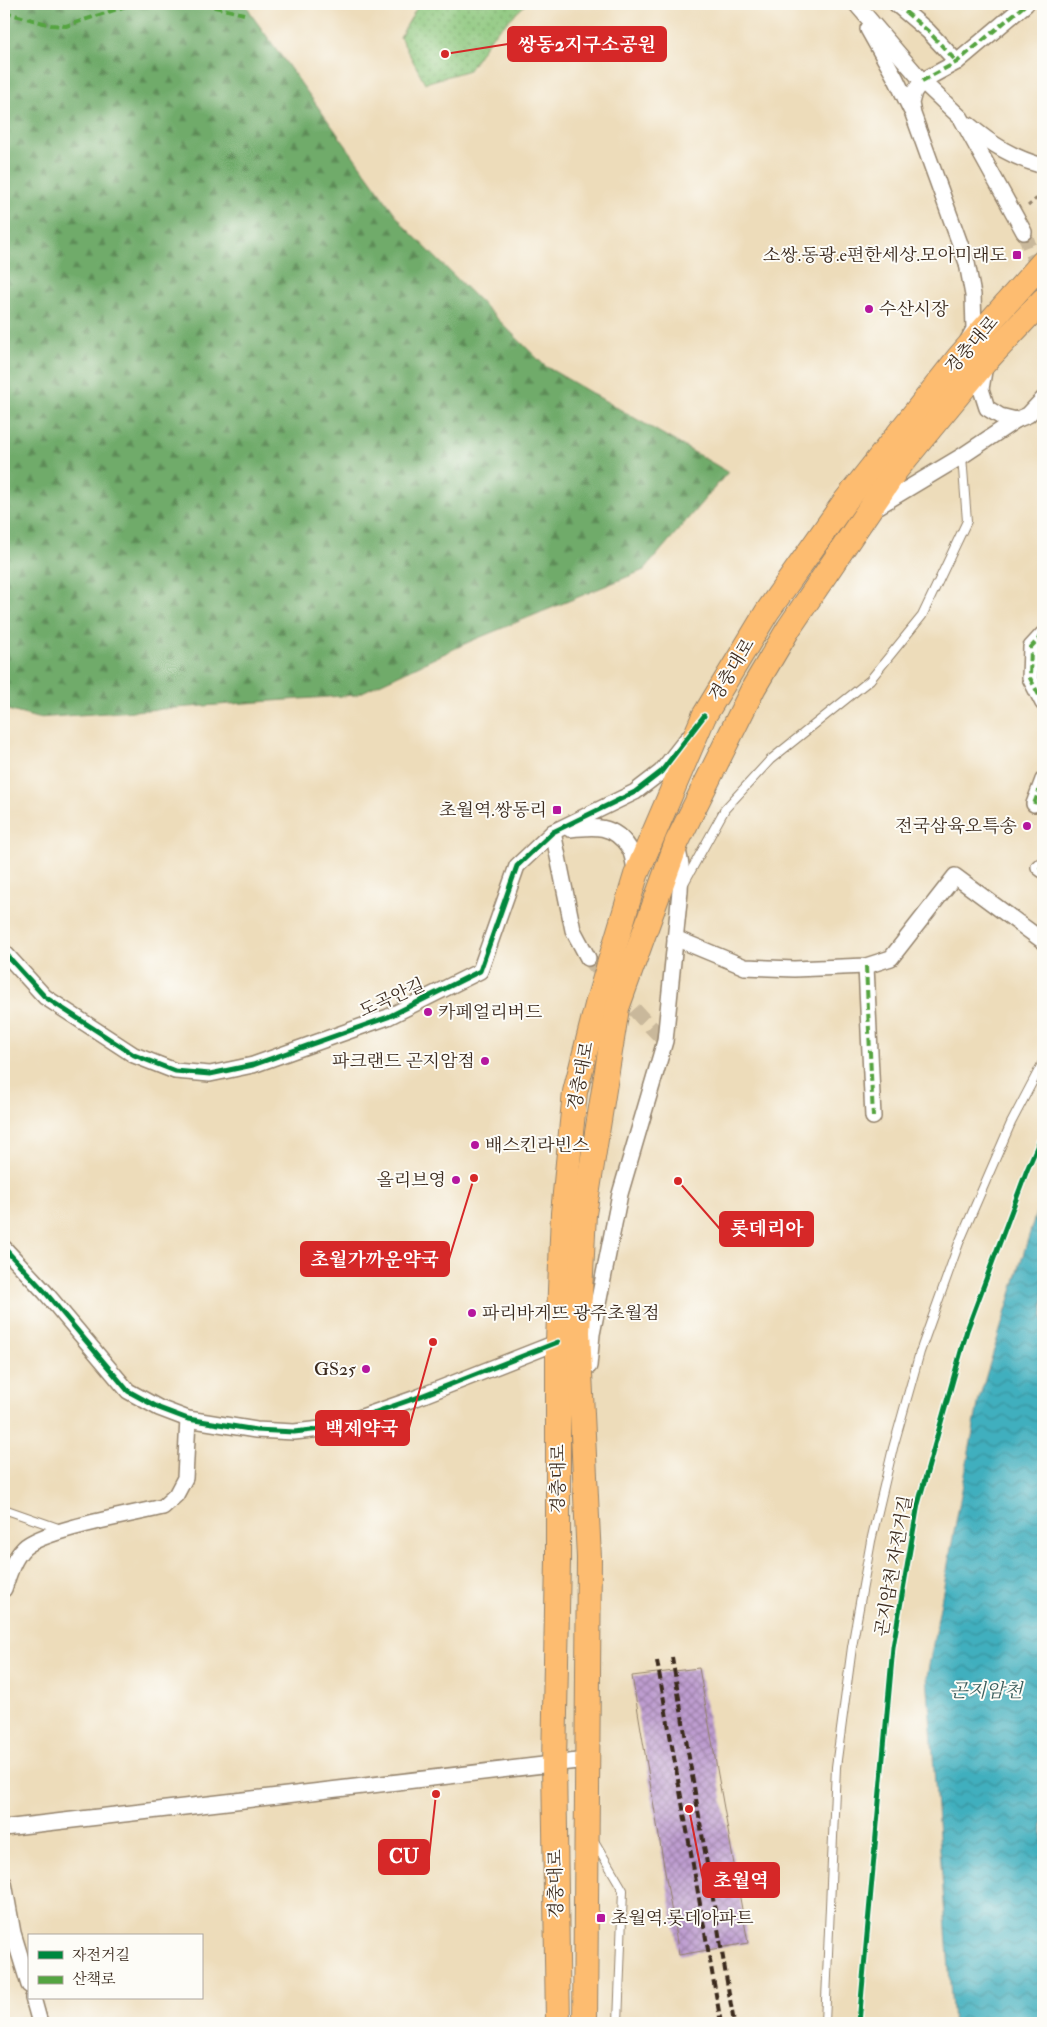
<svg xmlns="http://www.w3.org/2000/svg" width="1047" height="2027" font-family="'IM FELL Double Pica','Noto Serif KR',serif">
<defs>
<pattern id="forest-firs" width="22" height="20" patternUnits="userSpaceOnUse" patternTransform="scale(1.25)"><rect width="22" height="20" fill="#70ab6b"/><path d="M5 1l3.5 6h-7zM16 11l3.5 6h-7z" fill="#5d8b57"/></pattern>
<pattern id="park-dots" width="8" height="8" patternUnits="userSpaceOnUse" patternTransform="scale(1.25)"><rect width="8" height="8" fill="#8bc67b"/><path d="M2 2h.1M6 6h.1" fill="none" stroke="#73a164" stroke-width="1.8" stroke-linecap="round"/></pattern>
<pattern id="water-waves" width="16" height="10" patternUnits="userSpaceOnUse" patternTransform="scale(1.25)"><rect width="16" height="10" fill="#41afbe"/><path d="M0 5q4-4 8 0t8 0" fill="none" stroke="#388f9a"/></pattern>
<pattern id="building-cross-hatch" width="8" height="8" patternUnits="userSpaceOnUse" patternTransform="scale(1.25)"><rect width="8" height="8" fill="#be9dd0"/><path d="M0 0l8 8M0 8l8-8" fill="none" stroke="#9c80a8"/></pattern>
</defs>
<rect width="100%" height="100%" fill="#fdfcf7"/>
<filter id="ink" filterUnits="userSpaceOnUse"><feTurbulence type="fractalNoise" baseFrequency=".02" numOctaves="2"/><feDisplacementMap in="SourceGraphic" scale="10" xChannelSelector="R" yChannelSelector="G"/><feConvolveMatrix kernelMatrix="1 2 1 2 8 2 1 2 1" color-interpolation-filters="sRGB"/></filter>
<filter id="wash" filterUnits="userSpaceOnUse"><feTurbulence type="fractalNoise" baseFrequency=".0096" numOctaves="4" result="noise"/><feDisplacementMap in="SourceGraphic" scale="20" xChannelSelector="R" yChannelSelector="G"/><feGaussianBlur stdDeviation="1.12" result="paint"/><feColorMatrix in="noise" values="0 0 0 0 0 0 0 0 0 0 0 0 0 0 0 0 0 1.4 0 .05"/><feComposite in="paint" operator="in"/></filter>
<g filter="url(#wash)">
<rect width="100%" height="100%" fill="#eddcba"/>
<polygon fill="url(#forest-firs)" stroke="#566a44" points="4,4 246,4 253,17 404,226 545,366 728,472 644,570 471,641 356,695 37,718 4,709"/>
<polygon fill="url(#park-dots)" stroke="#63784c" points="419,4 526,4 492,36 469,70 425,83 400,37"/>
<polygon fill="url(#water-waves)" stroke="#3e6c6e" points="1043,1190 1043,2023 953,2023 927,1676 979,1399"/>
<g id="blocks">
<polygon fill="url(#building-cross-hatch)" points="699,1668 748,1943 679,1955 632,1676"/>
</g>
</g>
<g filter="url(#ink)">
<use href="#blocks" fill-opacity="0" stroke="#94836c" stroke-width="1"/>
<g fill="none" stroke-linecap="round" stroke-linejoin="round">
<g stroke="#c9b89b" stroke-width="15" stroke-dasharray="15 8" stroke-linecap="butt">
<polyline points="1024,232 1043,284"/>
<polyline points="588,958 642,1018 665,1041"/>
</g>
<defs>
<g id="service">
<polyline points="683,885 725,809 770,760 870,680 922,616 967,521 962,456"/>
<polyline points="4,1509 61,1529"/>
<polyline points="593,1839 623,1890 618,2023"/>
<polyline points="825,2023 836,1767 852,1647 871,1541 893,1448 920,1352 959,1243 1011,1123 1043,1062"/>
</g>
<g id="minor">
<polyline points="856,4 922,81 961,118 1024,232"/>
<polyline points="896,4 928,31 957,62"/>
<polyline points="868,29 896,79 911,110"/>
<path d="M969,125C992,145 1014,158 1043,166"/>
<polyline points="968,340 974,329 973,295 967,263 913,114 911,103 914,92 922,81 957,62 1026,4"/>
<polyline points="985,365 981,389 987,408 1000,416 1016,420"/>
<polyline points="877,507 962,456 1016,420 1028,415 1043,399"/>
<polyline points="1043,634 1031,647 1030,678 1043,703"/>
<polyline points="1034,804 1043,780"/>
<path d="M570,829C594,826 614,824 629,848C633,854 634,866 636,874"/>
<polyline points="553,832 573,930 588,958"/>
<polyline points="1039,867 1043,870"/>
<polyline points="675,938 745,967 794,969 866,966 891,958 955,876 1043,941"/>
<polyline points="4,952 45,997 134,1055 175,1071 210,1074 253,1065 388,1017 480,971 517,866 553,832 635,792 661,772 687,739"/>
<polyline points="866,966 873,1117"/>
<polyline points="4,1248 45,1292 128,1391 159,1408 188,1419 256,1430 294,1432 330,1428 416,1398 558,1342"/>
<polyline points="589,1366 592,1334 620,1194 665,1041 680,891 681,865 677,845"/>
<path d="M4,1589C9,1574 13,1559 24,1548C42,1530 134,1514 163,1507L176,1495L185,1478L188,1419"/>
<polyline points="4,1828 586,1760"/>
<polyline points="4,1883 13,1933 29,1985"/>
<polyline points="33,1998 40,2023"/>
</g>
<g id="primary">
<polyline points="558,2023 554,1764 558,1559 558,1342 563,1213 575,1092 598,1001 636,875 704,716 767,612 843,504 959,357 1043,262"/>
<polyline points="585,2023 589,1558 578,1332 584,1214 617,1008 677,842 754,687 789,628 896,470 985,362 1043,300"/>
</g>
</defs>
<use href="#service" stroke="#94836c" stroke-width="10"/>
<use href="#minor" stroke="#94836c" stroke-width="18"/>
<use href="#primary" stroke="#94836c" stroke-width="26"/>
<g stroke="#94836c" stroke-width="3" stroke-dasharray="4 4" stroke-linecap="butt">
<polyline points="1028,206 1036,199 1043,204"/>
<polyline points="836,2020 860,2020"/>
</g>
<use href="#service" stroke="#fff" stroke-width="8"/>
<use href="#minor" stroke="#fff" stroke-width="15"/>
<use href="#primary" stroke="#fdbc6f" stroke-width="24"/>
<g stroke="#3b2a1e" stroke-width="4" stroke-dasharray="8 4" stroke-linecap="butt">
<polyline points="672,1657 734,2023"/>
<polyline points="657,1661 721,2023"/>
</g>
<g stroke="#54a441" stroke-width="4" stroke-dasharray="8 4" stroke-linecap="butt">
<polyline points="202,4 244,14"/>
<polyline points="896,4 928,31 957,62"/>
<polyline points="4,12 51,25 66,26 132,4"/>
<polyline points="922,81 957,62 1026,4"/>
<polyline points="1043,634 1031,647 1030,678 1043,703"/>
<polyline points="1034,804 1043,780"/>
<polyline points="1039,867 1043,870"/>
<polyline points="866,966 873,1117"/>
</g>
<defs>
<g id="cycleway">
<polyline points="4,952 45,997 134,1055 175,1071 210,1074 253,1065 388,1017 480,971 517,866 553,832 635,792 661,772 704,716"/>
<polyline points="4,1248 45,1292 128,1391 159,1408 188,1419 256,1430 294,1432 330,1428 416,1398 558,1342"/>
<polyline points="859,2023 893,1647 918,1504 967,1330 1027,1170 1043,1133"/>
</g>
</defs>
<use href="#cycleway" stroke="#fdfcf7" stroke-width="8"/>
<use href="#cycleway" stroke="#00873e" stroke-width="5"/>
</g>
</g>
<g fill="#b5179e" stroke="#fdfcf7" stroke-width="2">
<rect x="1012" y="250" width="10" height="10" rx="2.5"/>
<circle cx="869" cy="309" r="5"/>
<rect x="552" y="805" width="10" height="10" rx="2.5"/>
<circle cx="1027" cy="826" r="5"/>
<circle cx="428" cy="1012" r="5"/>
<circle cx="485" cy="1061" r="5"/>
<circle cx="475" cy="1145" r="5"/>
<circle cx="456" cy="1180" r="5"/>
<circle cx="472" cy="1313" r="5"/>
<circle cx="366" cy="1369" r="5"/>
<rect x="596" y="1913" width="10" height="10" rx="2.5"/>
</g>
<g text-anchor="middle" dominant-baseline="central" stroke-width="4" stroke-linejoin="round" paint-order="stroke">
<g font-size="18" fill="#3b2a1e" stroke="#fdfcf7" text-anchor="end">
<text x="1007" y="255">소쌍.동광.e편한세상.모아미래도</text>
<text x="879" y="309" text-anchor="start">수산시장</text>
<text x="547" y="810">초월역.쌍동리</text>
<text x="1017" y="826">전국삼육오특송</text>
<text x="438" y="1012" text-anchor="start">카페얼리버드</text>
<text x="475" y="1061">파크랜드 곤지암점</text>
<text x="485" y="1145" text-anchor="start">배스킨라빈스</text>
<text x="446" y="1180">올리브영</text>
<text x="482" y="1313" text-anchor="start">파리바게뜨 광주초월점</text>
<text x="356" y="1369">GS25</text>
<text x="611" y="1918" text-anchor="start">초월역.롯데아파트</text>
</g>
<g font-size="18" fill="#3b2a1e" stroke="#fdfcf7">
<text transform="translate(972 345) rotate(-49)">경충대로</text>
<text transform="translate(732 670) rotate(-59)">경충대로</text>
<text transform="translate(392 998) rotate(-24)">도곡안길</text>
<text transform="translate(581 1076) rotate(-79)">경충대로</text>
<text transform="translate(558 1479) rotate(-90)">경충대로</text>
<text transform="translate(894 1566) rotate(-80)">곤지암천 자전거길</text>
<text transform="translate(556 1884) rotate(-91)">경충대로</text>
</g>
<g font-size="19" font-style="italic" fill="#3d5f5e" stroke="#fdfcf7">
<text x="986" y="1691">곤지암천</text>
</g>
</g>
<path fill="none" stroke="#d62828" stroke-width="2" d="M445 54L508 44M678 1181L720 1229M474 1178L449 1259M433 1342L409 1428M436 1794L429 1857M689 1809L703 1880"/>
<g fill="#d62828" stroke="#fdfcf7" stroke-width="2">
<circle cx="445" cy="54" r="5"/>
<circle cx="678" cy="1181" r="5"/>
<circle cx="474" cy="1178" r="5"/>
<circle cx="433" cy="1342" r="5"/>
<circle cx="436" cy="1794" r="5"/>
<circle cx="689" cy="1809" r="5"/>
</g>
<g fill="#d62828" stroke="#d62828" stroke-width="2">
<rect x="508" y="27" width="158" height="34" rx="5"/>
<rect x="720" y="1212" width="93" height="34" rx="5"/>
<rect x="301" y="1242" width="148" height="34" rx="5"/>
<rect x="316" y="1411" width="93" height="34" rx="5"/>
<rect x="379" y="1840" width="50" height="34" rx="5"/>
<rect x="703" y="1863" width="76" height="34" rx="5"/>
</g>
<g font-size="19" text-anchor="middle" font-weight="bold" fill="#fff">
<text x="587" y="51">쌍동2지구소공원</text>
<text x="767" y="1235">롯데리아</text>
<text x="375" y="1266">초월가까운약국</text>
<text x="362" y="1435">백제약국</text>
<text x="404" y="1863">CU</text>
<text x="741" y="1887">초월역</text>
</g>
<rect width="1047" height="2027" fill="none" stroke="#fdfcf7" stroke-width="20"/>
<rect x="28" y="1934" width="175" height="65" fill="#fdfcf7" stroke="#afa8a0"/>
<rect x="38" y="1951" width="25" height="8" fill="#00873e" stroke="#afa8a0"/>
<text x="72" y="1960" font-size="15" fill="#3b2a1e">자전거길</text>
<rect x="38" y="1976" width="25" height="8" fill="#54a441" stroke="#afa8a0"/>
<text x="72" y="1984" font-size="15" fill="#3b2a1e">산책로</text>
</svg>
